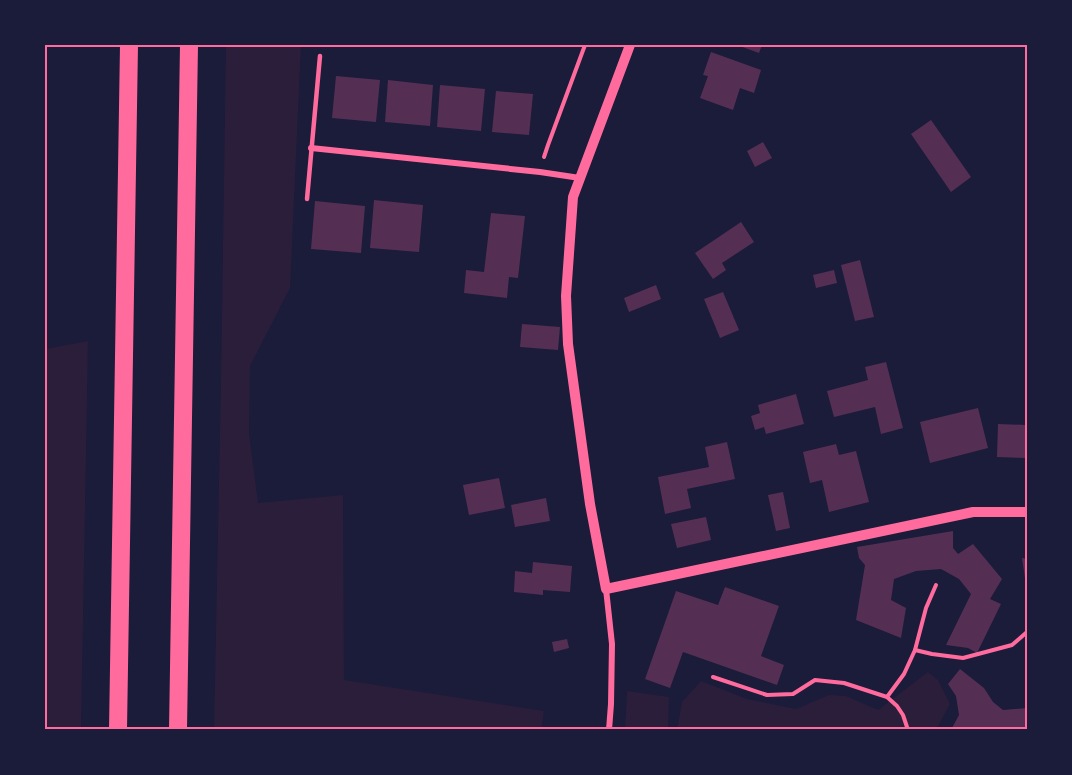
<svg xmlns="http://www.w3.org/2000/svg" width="1072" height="775" font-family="'Libre Baskerville',serif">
<rect width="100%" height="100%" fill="#1b1b3a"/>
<g fill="#2a1e3b">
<polygon points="226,45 301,45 290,288 250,366 249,433 258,503 343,495 344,680 544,711 541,730 214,730 221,382"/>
<polygon points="88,341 81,730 45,730 45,349"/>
<polygon points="928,672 938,680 950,704 936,730 677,730 682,702 701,681 747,699 796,709 829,695 846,696 878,710"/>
<polygon points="627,691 669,697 668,730 625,730"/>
</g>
<g fill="#542f53">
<polygon points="737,45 762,45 759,53"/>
<polygon points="711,52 761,70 754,93 740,88 733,110 700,98 708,76 703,75"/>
<polygon points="336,76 380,80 376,122 332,118"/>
<polygon points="388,80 433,85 430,126 385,122"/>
<polygon points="440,85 485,89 481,131 437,127"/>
<polygon points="496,91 533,94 529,135 492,132"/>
<polygon points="931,120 971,177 951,192 911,134"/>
<polygon points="763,142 772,158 755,167 747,151"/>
<polygon points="374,200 423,205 419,252 370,248"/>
<polygon points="315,201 365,206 361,253 311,249"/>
<polygon points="491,213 525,216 518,278 509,277 507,298 464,293 466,270 484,272"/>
<polygon points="741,222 754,242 722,263 726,270 713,279 695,253"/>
<polygon points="860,260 874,317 855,321 841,265"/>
<polygon points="834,270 837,283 816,288 813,275"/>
<polygon points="656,285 661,299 629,312 624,298"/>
<polygon points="723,292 739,330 720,338 704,299"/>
<polygon points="522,324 560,327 558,350 520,347"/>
<polygon points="886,362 903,428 881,434 875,407 834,417 827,391 868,380 865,367"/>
<polygon points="796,394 804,424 766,434 764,427 755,430 751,416 760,413 758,405"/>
<polygon points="978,408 988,448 930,463 920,422"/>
<polygon points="998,424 1027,425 1027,458 997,457"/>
<polygon points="727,442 735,479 687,489 691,508 665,514 658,477 709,467 705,447"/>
<polygon points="836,444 839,455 856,451 869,502 829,512 822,480 810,483 803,452"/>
<polygon points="499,478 505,508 469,515 463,485"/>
<polygon points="783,492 790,528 776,531 768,495"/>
<polygon points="546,498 550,521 515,527 511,505"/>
<polygon points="706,517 711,540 677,548 671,524"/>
<polygon points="953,531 953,548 958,554 973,544 1002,579 990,599 1001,604 977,653 968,648 946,645 971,594 959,579 941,569 916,571 894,579 891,600 906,608 901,638 856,620 865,565 859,558 857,547"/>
<polygon points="1022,558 1027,559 1027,585 1026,585"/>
<polygon points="533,562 572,566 570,592 543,590 543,595 514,592 515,571 532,573"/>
<polygon points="725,587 779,606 761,656 784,665 777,685 683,652 670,688 645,679 676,591 718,605"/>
<polygon points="567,639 569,648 554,652 552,642"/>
<polygon points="960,669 984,688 993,702 1003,710 1027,708 1027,730 948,730 952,728 959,715 956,696 948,684"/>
</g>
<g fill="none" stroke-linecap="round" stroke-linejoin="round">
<g stroke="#ff6b9d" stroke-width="4">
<polyline points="544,157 548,145 585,45"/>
<polyline points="915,650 932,654 963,658 1012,645 1027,632"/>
<polyline points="713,677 767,695 793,694 815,680 844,683 887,697 897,706 903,715 908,730"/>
<polyline points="887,697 904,674 915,650 926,608 936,585"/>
</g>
<polyline stroke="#ff6b9d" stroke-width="4.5" points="307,199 320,56"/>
<g stroke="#ff6b9d" stroke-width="6">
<polyline points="311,148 540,172 580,178"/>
<polyline points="606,589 612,644 611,704 609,730"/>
</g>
<polyline stroke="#ff6b9d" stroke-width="10" points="630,45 573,197 566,296 568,344 590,504 606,589 973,512 1027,512"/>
<g stroke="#ff6b9d" stroke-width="18">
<polyline points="118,730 129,45"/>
<polyline points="178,730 189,45"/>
</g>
</g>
<rect width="1072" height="775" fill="none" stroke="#1b1b3a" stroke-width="93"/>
<rect x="46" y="46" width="980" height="682" fill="none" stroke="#ff6b9d" stroke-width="2"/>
</svg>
